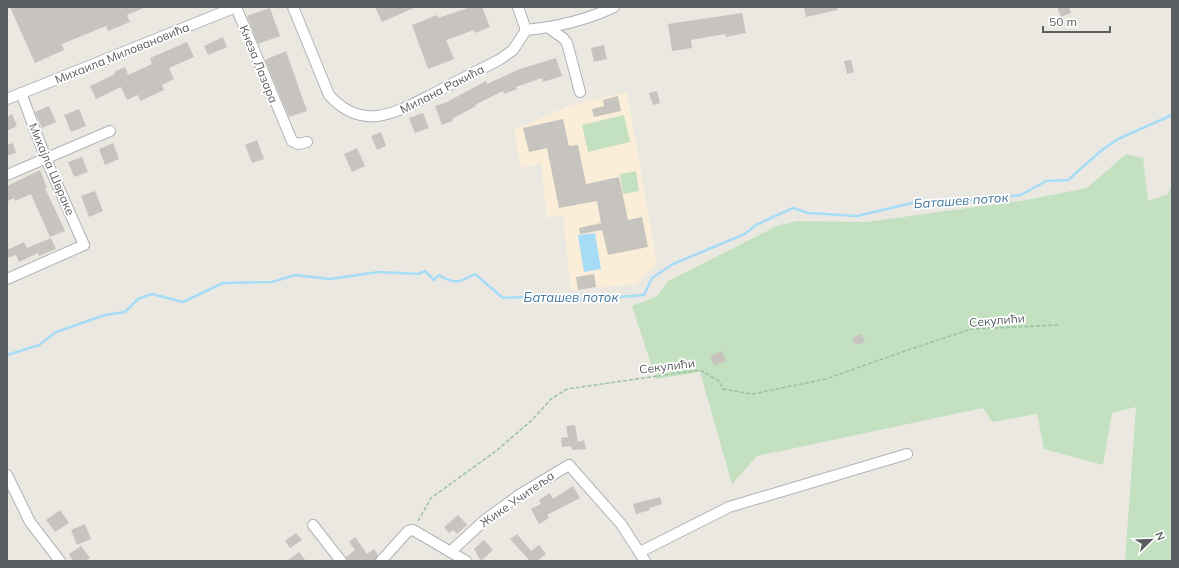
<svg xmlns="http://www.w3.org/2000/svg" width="1179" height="568" font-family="Mulish,sans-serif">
<rect width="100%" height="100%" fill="#ebe8e2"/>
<polygon fill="#faeed8" points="627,92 657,264 636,284 571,290 563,215 547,218 541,163 521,168 514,130 568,106"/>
<g fill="#c3e1c0">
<polygon points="624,115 630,142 588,152 582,125"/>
<polygon points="1126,154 1143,158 1148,201 1168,194 1172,184 1172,561 1125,561 1136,407 1112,413 1103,465 1044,449 1037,414 992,422 983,408 757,456 732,484 700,372 656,379 632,306 657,296 668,281 777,226 797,221 867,222 1026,200 1087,188"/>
<polygon points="636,171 639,191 623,194 620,174"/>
</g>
<polygon fill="#a7dcf6" points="595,233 601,269 584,272 578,235"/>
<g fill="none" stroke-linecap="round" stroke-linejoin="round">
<path stroke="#a7dcf6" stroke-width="2.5" d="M7,355L39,345L56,332L105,315L125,312L138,299L152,294L183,302L223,283L272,282L295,275L330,279L379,272L418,274L425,271L434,280L439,275C454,285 461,282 475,274L503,298L540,296L583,300L644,295L652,278L673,264L745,234L756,225L793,208L808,213L857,216L916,202L945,203L1021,195L1046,181L1068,180L1102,150L1118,139L1172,115"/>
</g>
<g fill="#c7c3be">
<polygon points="10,7 146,7 127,15 130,22 108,31 106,26 62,44 64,50 35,63"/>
<polygon points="375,7 416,7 382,22"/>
<polygon points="471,7 482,7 490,27 475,33 474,30 446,40 454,59 428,69 412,25 437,15 438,18"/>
<polygon points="804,7 837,7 837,10 806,17"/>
<polygon points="1057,7 1069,7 1071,13 1061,17"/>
<polygon points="270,8 280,36 258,44 247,16"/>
<polygon points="742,13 746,33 726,37 725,34 691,40 692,48 672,51 668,24"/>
<polygon points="223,37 227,47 208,55 204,46"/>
<polygon points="187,42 194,57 169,68 174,79 162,85 164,90 140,101 138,95 127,100 121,87 96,99 90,86 115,74 114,72 125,67 128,75 152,64 150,58"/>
<polygon points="604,45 607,59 594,62 591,48"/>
<polygon points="286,51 307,111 289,117 265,60"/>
<polygon points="556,58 562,76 543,82 542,78 516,87 517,89 504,94 503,91 475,105 476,106 452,119 453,121 442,125 435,106 447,102 486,81 487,84 520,69"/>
<polygon points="851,60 854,72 847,74 844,61"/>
<polygon points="657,91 660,103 653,105 649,93"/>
<polygon points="618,96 621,111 594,117 592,109 604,106 603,100"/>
<polygon points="49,106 56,122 42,128 35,112"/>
<polygon points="79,109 86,126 71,132 64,115"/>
<polygon points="423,113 429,128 415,133 409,118"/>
<polygon points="12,114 17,126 7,131 7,117"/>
<polygon points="563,119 569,146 578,145 586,184 619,177 628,220 642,217 648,247 608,255 602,230 580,234 579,228 601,223 597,201 559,208 547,148 529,152 523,128"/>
<polygon points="381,132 386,146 377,150 371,136"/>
<polygon points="257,140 264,159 252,163 245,145"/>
<polygon points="13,143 16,153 7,156 7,145"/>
<polygon points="113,143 119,159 105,165 99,149"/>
<polygon points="357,148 365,166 352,172 344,154"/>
<polygon points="82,157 88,172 74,177 68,162"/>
<polygon points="40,170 47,188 45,188 65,231 50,237 31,194 15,201 14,198 7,201 7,186"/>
<polygon points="95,191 103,211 89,217 81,196"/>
<polygon points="51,238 56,249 39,256 38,253 19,262 16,255 7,258 7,250 24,242 27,248"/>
<polygon points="594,274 596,287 578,290 576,277"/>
<polygon points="862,334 865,342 855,345 852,338"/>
<polygon points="722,351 726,361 714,366 710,356"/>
<polygon points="575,425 578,442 584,440 586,449 572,450 571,446 562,447 561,438 568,437 566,426"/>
<polygon points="573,486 580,498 547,515 549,518 539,524 531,509 541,504 539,500 550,493 553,499"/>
<polygon points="660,497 662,504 649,508 650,510 636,514 633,504"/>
<polygon points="60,510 69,523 55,532 46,520"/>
<polygon points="458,515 467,525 457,534 453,530 449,533 444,527"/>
<polygon points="85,524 91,539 77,545 71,530"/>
<polygon points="296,533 302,540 290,548 285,541"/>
<polygon points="517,534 531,551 539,545 546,554 537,561 530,561 510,539"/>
<polygon points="355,537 367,554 374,549 378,555 375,561 347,561 346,557 355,550 349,542"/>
<polygon points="484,540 493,550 481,561 474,549"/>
<polygon points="81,546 90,558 86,561 73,561 69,554"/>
<polygon points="299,552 306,561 287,561"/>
</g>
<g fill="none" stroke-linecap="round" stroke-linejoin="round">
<defs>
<g id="minor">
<polyline points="236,7 292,141 298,144 307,142"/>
<path d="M293,7L329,95C363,133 397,112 433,94C455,82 477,71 499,60L513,50L526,30C556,27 587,20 614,7"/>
<polyline points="518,7 526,30"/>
<polyline points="549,28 563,38 567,43 580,92"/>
<polyline points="7,99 236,7"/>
<polyline points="7,175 110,131"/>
<polyline points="7,279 84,245 46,159 21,93"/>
<polyline points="7,475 30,522 60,561"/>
<polyline points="313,525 341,561"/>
<polyline points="450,552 485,520 519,495 569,465 621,524 645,561"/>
<polyline points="640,552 729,507 907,454"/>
<polyline points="381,561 408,531 413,530 466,561"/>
</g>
</defs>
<use href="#minor" stroke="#afb3b6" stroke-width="12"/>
<polyline stroke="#9ac1a2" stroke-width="1.5" stroke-dasharray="4 2" stroke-linecap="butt" points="418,521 431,498 496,451 532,420 551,399 567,389 700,370 719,381 723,389 752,394 826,379 905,351 971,329 1059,325"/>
<use href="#minor" stroke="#fff" stroke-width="10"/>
</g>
<g text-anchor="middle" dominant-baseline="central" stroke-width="3.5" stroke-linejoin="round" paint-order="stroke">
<g font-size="12" fill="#5a5e61" stroke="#fff">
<text transform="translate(122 53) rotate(-22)">Михаила Миловановића</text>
<text transform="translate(259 64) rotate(68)">Кнеза Лазара</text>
<text transform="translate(442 89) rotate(-27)">Милана Ракића</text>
<text transform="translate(52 169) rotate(67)">Михајла Швраке</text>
<text transform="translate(997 320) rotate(-5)">Секулићи</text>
<text transform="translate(667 366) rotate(-7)">Секулићи</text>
<text transform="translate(517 499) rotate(-35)">Жике Учитеља</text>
</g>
<g font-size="13" font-style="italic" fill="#44799d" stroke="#fff">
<text transform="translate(961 200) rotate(-4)">Баташев поток</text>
<text x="571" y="297">Баташев поток</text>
</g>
</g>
<rect width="1179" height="568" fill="none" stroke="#5a5e61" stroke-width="16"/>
<g transform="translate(1151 540) rotate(67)" stroke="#ffffff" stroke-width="3" paint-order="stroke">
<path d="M0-3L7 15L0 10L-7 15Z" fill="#5a5e61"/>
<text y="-6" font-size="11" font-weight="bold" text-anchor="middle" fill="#5a5e61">N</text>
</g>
<path d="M1043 26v6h67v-6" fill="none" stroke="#5a5e61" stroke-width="2"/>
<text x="1049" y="26" font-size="12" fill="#5a5e61" stroke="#ffffff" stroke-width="3" paint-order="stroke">50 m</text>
</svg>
